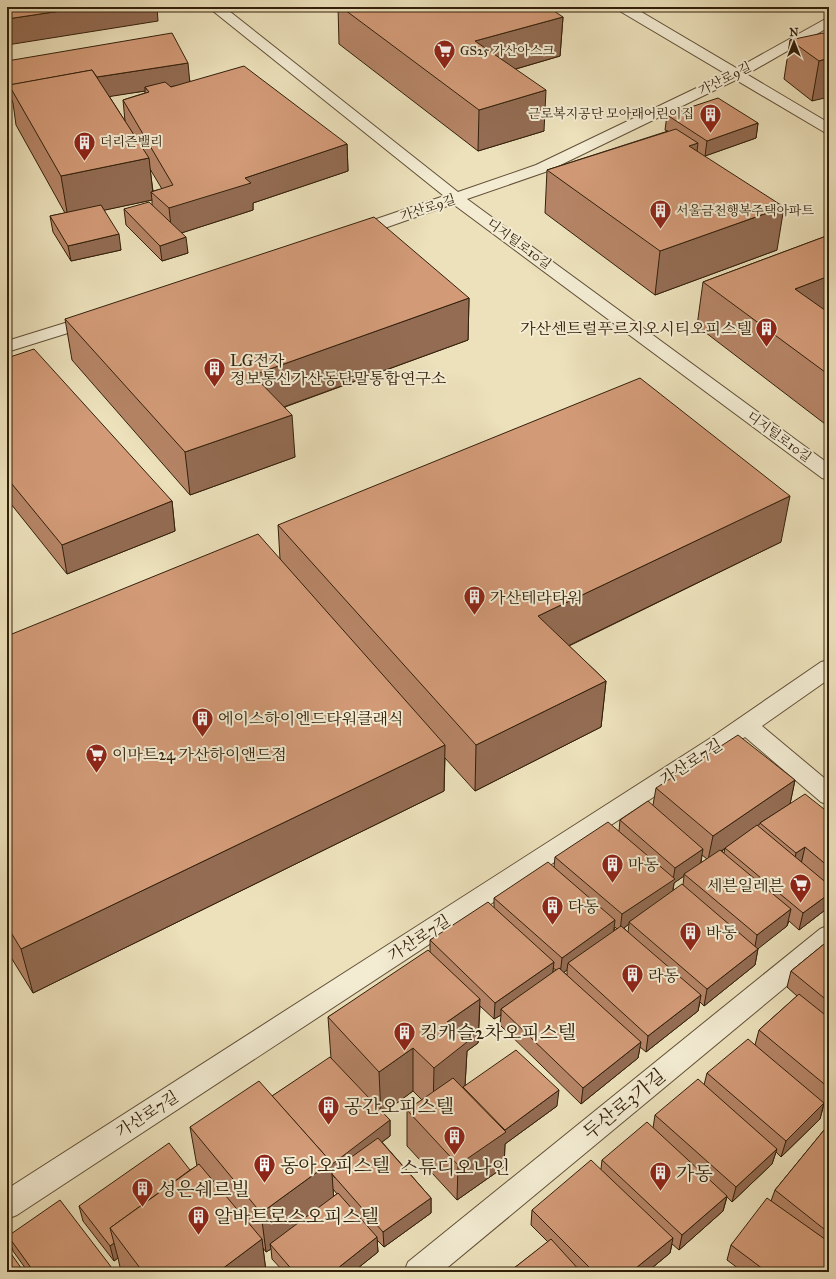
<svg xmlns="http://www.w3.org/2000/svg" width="836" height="1279" font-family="'IM FELL Great Primer','Noto Serif KR',serif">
<rect width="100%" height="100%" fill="#ece1bb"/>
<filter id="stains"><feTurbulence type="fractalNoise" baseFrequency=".005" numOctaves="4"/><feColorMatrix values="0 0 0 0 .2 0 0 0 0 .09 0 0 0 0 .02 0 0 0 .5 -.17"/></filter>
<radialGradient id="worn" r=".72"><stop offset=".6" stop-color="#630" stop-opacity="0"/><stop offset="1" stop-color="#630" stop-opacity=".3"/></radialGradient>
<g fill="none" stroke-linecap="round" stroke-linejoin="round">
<defs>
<g id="minor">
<polygon points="616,7 633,7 829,123 829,134 824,132 618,10"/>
<polygon points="829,660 829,679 762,726 829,782 829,805 821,802 745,737 17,1215 7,1219 7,1189 709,739 821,662"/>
<polygon points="829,925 829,951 442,1272 404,1272 408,1262 820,929"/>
</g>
<g id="tertiary">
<polygon points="208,7 224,7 458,192 536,165 732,71 829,17 829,27 742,77 548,171 467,199 829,464 829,480 822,478 453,204 359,237 353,238 347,237 345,233 347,229 444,196"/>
<polygon points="94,314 100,315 103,319 100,323 7,352 7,341"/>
</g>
</defs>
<use href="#minor" stroke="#615037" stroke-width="2"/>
<use href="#tertiary" stroke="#615037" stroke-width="2"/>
<use href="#minor" fill="#f3ecd3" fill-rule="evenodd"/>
<use href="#tertiary" fill="#f3ecd3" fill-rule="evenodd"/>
</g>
<g fill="#b58466" stroke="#33200b" fill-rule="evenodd">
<polygon points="338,7 429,7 434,11 563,17 560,56 516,69 544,131 478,151 339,44"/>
<polygon points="829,37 812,101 784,79 790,40"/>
<path d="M7,61L190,81L347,144L348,171L253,203V210L181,233L188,253L162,261L126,225L124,209L152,205V200L104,210L121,250L71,261L53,232L50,216L65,213L16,125L13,103L7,89ZM145,91V93L123,100L125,121L109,96ZM150,169L162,189L153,191Z"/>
<polygon points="667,115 758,123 756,138 705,156 777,250 655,295 545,213 547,170 668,131 665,130"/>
<polygon points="829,235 829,427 697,326 703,282"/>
<polygon points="469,298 468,340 285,407 295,457 190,495 72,360 65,319"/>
<polygon points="7,358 172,501 175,531 67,574 7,499"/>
<polygon points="278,525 781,542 569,646 606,681 601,727 475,791 445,758 444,791 33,993 7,951 7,636 280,559"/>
<path d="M795,780L790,804L829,813V907L799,930L789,921L787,926L758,948L755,965L704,1006L700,1002L698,1011L646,1052L640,1047L638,1058L581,1104L500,1025L501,1015L494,1019L480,1006L478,1043L467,1051L465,1085L557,1106L505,1144L504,1167L457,1200L407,1146V1110L422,1100L413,1091L383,1113L390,1120V1136L382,1142L431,1198V1213L384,1247L377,1240L378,1252L353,1272H284L272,1259L271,1249L266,1252L263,1248L266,1272H124L120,1267L118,1258L114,1261L83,1221L79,1206L190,1170L197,1166L190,1127L272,1096L331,1058L328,1017L430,952V940L494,908V898L554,867L555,857L619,831L620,820L653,805L656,788ZM725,848L724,853L722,851L726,848ZM702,855L707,859L701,863ZM684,876L683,885L673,891L674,883ZM629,924L628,932L624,928ZM615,927L617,929L614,931ZM553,968L556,970L553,972ZM567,970V975L564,972ZM333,1189L337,1194L333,1197Z"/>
<polygon points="829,940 829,1108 824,1104 820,1119 781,1157 776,1152 772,1164 732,1202 727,1197 723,1211 679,1250 672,1244 670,1253 647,1272 509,1272 548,1242 531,1225 532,1210 601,1169 602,1160 653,1128 655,1115 704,1085 707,1073 755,1045 759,1030 797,996 787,987 791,971"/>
<polygon points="829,1124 829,1272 743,1272 727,1260 731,1245 771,1201 775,1190"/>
<polygon points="8,1236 115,1272 28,1272 13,1251"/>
</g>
<g fill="#936c53" stroke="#33200b">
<polygon points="87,7 157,7 158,21 7,45 7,19"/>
<polygon points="563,17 560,56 474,81 475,41"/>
<polygon points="829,58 829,97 812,101 819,61"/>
<polygon points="188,63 190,84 147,90 145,87 145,91 24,110 13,90"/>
<polygon points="546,90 544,131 478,151 479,110"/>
<polygon points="758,123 756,138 705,156 707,141"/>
<polygon points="698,143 693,185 689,146"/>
<polygon points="347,144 348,171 253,203 253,210 172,236 169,208 245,178"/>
<polygon points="149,158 153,194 151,192 152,200 68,218 61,176"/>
<polygon points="784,207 777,250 655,295 660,251"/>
<polygon points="119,234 121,250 71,261 68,246"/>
<polygon points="186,237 188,253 162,261 160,246"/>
<polygon points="829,276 829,316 795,289"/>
<polygon points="469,298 468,340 256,417 253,375"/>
<polygon points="292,415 295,457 190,495 185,452"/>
<polygon points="790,496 781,542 535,662 538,616"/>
<polygon points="172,501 175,531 67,574 62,545"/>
<polygon points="606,681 601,727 475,791 476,745"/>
<polygon points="445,745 444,791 33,993 21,949"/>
<polygon points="795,780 790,804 760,823 760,824 708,860 713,836"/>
<polygon points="805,847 801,864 793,870 796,853"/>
<polygon points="703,849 700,866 684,874 684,876 674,883 672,895 629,922 629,924 620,931 622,914 673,880 675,868"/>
<polygon points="829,894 829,907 799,930 803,913"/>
<polygon points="791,909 787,926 754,952 757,935"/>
<polygon points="615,920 613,937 568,963 567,970 560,975 562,958"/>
<polygon points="758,949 755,965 704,1006 707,989"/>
<polygon points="554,962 552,979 501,1009 501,1015 494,1019 495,1003"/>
<polygon points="701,995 698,1011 646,1052 648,1036"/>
<polygon points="480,999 478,1043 467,1051 465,1086 463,1087 463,1088 433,1112 434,1068 447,1022"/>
<polygon points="641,1042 638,1058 581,1104 583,1088"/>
<polygon points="413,1048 413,1091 381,1115 379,1072"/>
<polygon points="559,1090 557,1106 505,1144 504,1167 457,1200 458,1165 505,1130"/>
<polygon points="824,1103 820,1119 781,1157 786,1141"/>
<polygon points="390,1120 390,1136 335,1178 332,1174 334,1202 270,1244 271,1249 266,1252 261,1213 331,1162"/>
<polygon points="777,1149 772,1164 732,1202 736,1187"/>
<polygon points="727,1196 723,1211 679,1250 682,1235"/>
<polygon points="431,1198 431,1213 384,1247 383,1232"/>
<polygon points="377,1237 378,1252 353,1272 333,1272"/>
<polygon points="673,1238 670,1253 647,1272 631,1272"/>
<polygon points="262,1239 266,1272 218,1272"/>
<polygon points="114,1243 118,1258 114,1261 110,1246"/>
<polygon points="829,1265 829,1272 824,1272"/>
</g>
<g fill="#d29a77" stroke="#33200b">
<polygon points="7,7 87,7 7,19"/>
<polygon points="341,7 429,7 434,11 447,7 548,7 563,17 475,41 546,90 479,110"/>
<polygon points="172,33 188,63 97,77 92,70 10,85 7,77 7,61"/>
<polygon points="823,33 829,37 829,58 819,61 790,40"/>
<polygon points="244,66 347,144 245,178 251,183 169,208 151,192 173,185 123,100 149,92 145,87 165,82 171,87"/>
<polygon points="92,70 149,158 61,176 9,85"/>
<polygon points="718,98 758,123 707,141 667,115"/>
<polygon points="676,129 698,143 689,146 784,207 660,251 547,170"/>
<polygon points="149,202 186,237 160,246 124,209"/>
<polygon points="101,205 119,234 68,246 50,216"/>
<polygon points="374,217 469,298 253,375 292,415 185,452 65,319"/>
<polygon points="829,235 829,276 795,289 829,313 829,375 703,282"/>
<polygon points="34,349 172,501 62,545 7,478 7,358"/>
<polygon points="640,378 790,496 538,616 606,681 476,745 278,525"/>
<polygon points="258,534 445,745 21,949 7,926 7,636"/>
<polygon points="738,735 795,780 713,836 656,788"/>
<polygon points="805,794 829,813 829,867 805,847 796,853 760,823"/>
<polygon points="648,801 703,849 675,868 620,820"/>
<polygon points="608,822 675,879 622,914 555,857"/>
<polygon points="757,825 829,885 829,894 803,913 725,848"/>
<polygon points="720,850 791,909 757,935 684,874"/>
<polygon points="548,862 615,920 562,958 494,898"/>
<polygon points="682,884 758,949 707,989 629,922"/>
<polygon points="488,902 554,962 495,1003 430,940"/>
<polygon points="621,926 701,995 648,1036 568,963"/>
<polygon points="829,940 829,1002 791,971"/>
<polygon points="428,950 480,999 447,1022 467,1042 434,1068 413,1048 379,1072 328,1017"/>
<polygon points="559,968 641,1042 583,1088 501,1009"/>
<polygon points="799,994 829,1018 829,1088 759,1030"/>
<polygon points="748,1039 824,1103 786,1141 707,1073"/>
<polygon points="516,1050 559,1090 505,1130 463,1087"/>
<polygon points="330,1057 390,1120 331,1165 331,1162 272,1096"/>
<polygon points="453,1078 506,1132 458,1165 407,1110"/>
<polygon points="698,1079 777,1149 736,1187 655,1115"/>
<polygon points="259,1081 331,1162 261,1213 190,1127"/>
<polygon points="647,1122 727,1196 682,1235 602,1160"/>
<polygon points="829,1124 829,1233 775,1190"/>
<polygon points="378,1138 431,1198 383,1232 332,1174 332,1171"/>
<polygon points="169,1143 190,1170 110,1228 114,1243 110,1246 79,1206"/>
<polygon points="591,1160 673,1238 631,1272 594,1272 532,1210"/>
<polygon points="199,1164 262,1239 218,1272 143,1272 110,1228"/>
<polygon points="338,1193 377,1237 333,1272 294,1272 270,1244"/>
<polygon points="767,1198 829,1242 829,1265 824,1272 767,1272 731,1245"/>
<polygon points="60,1200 115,1272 34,1272 8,1236"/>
<polygon points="551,1239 581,1272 509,1272"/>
<polygon points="7,1248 24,1272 7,1272"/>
</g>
<defs>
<symbol id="supermarket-pin" viewBox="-11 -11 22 30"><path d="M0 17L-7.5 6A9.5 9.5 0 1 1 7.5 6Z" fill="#8f2418" stroke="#f3ecd3"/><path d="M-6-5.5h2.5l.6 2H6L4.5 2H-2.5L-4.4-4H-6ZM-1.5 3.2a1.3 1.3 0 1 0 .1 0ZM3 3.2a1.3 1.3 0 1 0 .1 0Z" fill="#fff"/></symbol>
<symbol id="building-pin" viewBox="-11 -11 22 30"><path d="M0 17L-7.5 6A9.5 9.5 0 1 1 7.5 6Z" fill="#8f2418" stroke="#f3ecd3"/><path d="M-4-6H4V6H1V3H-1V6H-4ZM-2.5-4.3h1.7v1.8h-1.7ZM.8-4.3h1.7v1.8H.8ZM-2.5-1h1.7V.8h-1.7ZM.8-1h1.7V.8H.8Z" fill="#fff"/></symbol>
</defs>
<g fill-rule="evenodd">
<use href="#supermarket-pin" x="432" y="38" width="25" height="34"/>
<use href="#building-pin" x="698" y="102" width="25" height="34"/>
<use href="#building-pin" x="72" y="130" width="25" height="34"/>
<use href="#building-pin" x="648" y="198" width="25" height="34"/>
<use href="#building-pin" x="754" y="316" width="25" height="34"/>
<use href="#building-pin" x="202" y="356" width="25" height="34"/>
<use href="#building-pin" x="462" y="584" width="25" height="34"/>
<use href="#building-pin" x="190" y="706" width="25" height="34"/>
<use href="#supermarket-pin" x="84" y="742" width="25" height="34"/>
<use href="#building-pin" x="600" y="852" width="25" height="34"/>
<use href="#supermarket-pin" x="788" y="872" width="25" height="34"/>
<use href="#building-pin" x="540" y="894" width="25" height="34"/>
<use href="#building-pin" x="678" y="920" width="25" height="34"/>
<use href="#building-pin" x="620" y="962" width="25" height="34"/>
<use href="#building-pin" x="392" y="1020" width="25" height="34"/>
<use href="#building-pin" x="316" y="1094" width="25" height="34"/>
<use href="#building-pin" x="442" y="1124" width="25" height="34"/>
<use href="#building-pin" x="252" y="1152" width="25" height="34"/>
<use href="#building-pin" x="648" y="1160" width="25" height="34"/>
<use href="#building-pin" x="130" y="1176" width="25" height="34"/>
<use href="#building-pin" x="186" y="1204" width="25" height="34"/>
</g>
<g text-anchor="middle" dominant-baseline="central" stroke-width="4" stroke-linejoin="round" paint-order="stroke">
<g font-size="13" fill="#33200b" stroke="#f3ecd3" text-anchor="start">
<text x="460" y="51">GS25 가산아스크</text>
<text x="694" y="114" text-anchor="end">근로복지공단 모아래어린이집</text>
<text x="100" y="142">더리즌밸리</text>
<text x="676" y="211">서울금천행복주택아파트</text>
</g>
<g font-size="13" fill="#33200b" stroke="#f3ecd3">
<text transform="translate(725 79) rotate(-27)">가산로9길</text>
<text transform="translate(428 208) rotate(-18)">가산로9길</text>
<text transform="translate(519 244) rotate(36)">디지털로10길</text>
<text transform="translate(779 437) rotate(36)">디지털로10길</text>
</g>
<g font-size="16" fill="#33200b" stroke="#f3ecd3" text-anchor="start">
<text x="752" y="328" text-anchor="end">가산센트럴푸르지오시티오피스텔</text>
<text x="230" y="360">LG전자<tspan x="230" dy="18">정보통신가산동단말통합연구소</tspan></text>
<text x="490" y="597">가산테라타워</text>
<text x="218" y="718">에이스하이엔드타워클래식</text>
<text x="112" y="754">이마트24 가산하이앤드점</text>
<text x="628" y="864">마동</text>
<text x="784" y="885" text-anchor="end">세븐일레븐</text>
<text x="568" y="906">다동</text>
<text x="706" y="932">바동</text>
<text x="648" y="975">라동</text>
</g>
<g font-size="16" fill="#33200b" stroke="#f3ecd3">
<text transform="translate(691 762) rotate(-33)">가산로7길</text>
<text transform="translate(419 938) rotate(-33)">가산로7길</text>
<text transform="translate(147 1114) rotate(-33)">가산로7길</text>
</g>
<g font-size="19" fill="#33200b" stroke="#f3ecd3" text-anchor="start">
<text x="420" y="1032">킹캐슬2차오피스텔</text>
<text x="344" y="1106">공간오피스텔</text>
<text x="280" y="1165">동아오피스텔</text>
<text x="455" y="1167" text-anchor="middle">스튜디오나인</text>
<text x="676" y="1173">가동</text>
<text x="158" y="1189">성은쉐르빌</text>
<text x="214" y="1216">알바트로스오피스텔</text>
</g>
<g font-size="19" fill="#33200b" stroke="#f3ecd3">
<text transform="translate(624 1104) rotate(-39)">두산로3가길</text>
</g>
</g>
<rect width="836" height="1279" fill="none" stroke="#ece1bb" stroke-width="24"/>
<rect x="8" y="8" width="820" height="1263" fill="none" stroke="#33200b" stroke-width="2"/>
<rect x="12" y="12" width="812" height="1255" fill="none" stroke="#33200b"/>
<g transform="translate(794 42)" stroke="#f3ecd3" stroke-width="3" paint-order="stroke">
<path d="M0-3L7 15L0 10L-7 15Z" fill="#33200b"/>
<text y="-6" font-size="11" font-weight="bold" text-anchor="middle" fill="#33200b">N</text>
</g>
<rect width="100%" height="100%" filter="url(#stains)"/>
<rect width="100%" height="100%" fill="url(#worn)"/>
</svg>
